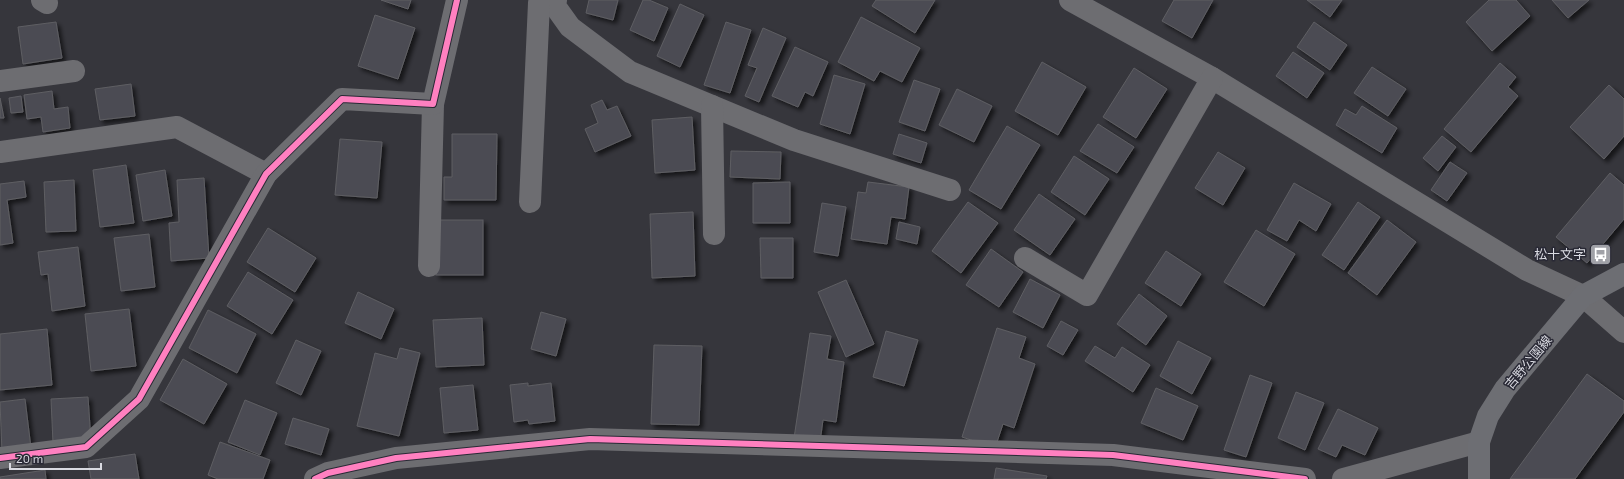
<svg xmlns="http://www.w3.org/2000/svg" width="1624" height="479" font-family="'Exo 2','Noto Sans JP',sans-serif">
<defs>
<filter id="shadow"><feDropShadow dx="3.5" dy="3.5" stdDeviation="2" flood-color="#0009"/></filter>
</defs>
<rect width="100%" height="100%" fill="#36363c"/>
<g fill="#4c4c52" stroke="#5e5e63" filter="url(#shadow)">
<polygon points="381,0 411,0 408,9"/>
<polygon points="589,0 618,0 613,20 586,13"/>
<polygon points="643,0 649,0 668,8 654,41 630,30"/>
<polygon points="876,0 935,0 915,33 872,6"/>
<polygon points="1174,0 1213,0 1192,38 1162,21"/>
<polygon points="1307,0 1342,0 1330,17"/>
<polygon points="1489,0 1516,0 1530,16 1492,51 1466,22"/>
<polygon points="1552,0 1589,0 1568,18"/>
<polygon points="680,4 704,15 680,67 657,56"/>
<polygon points="375,15 415,28 398,79 358,66"/>
<polygon points="861,17 920,48 902,82 880,71 874,81 838,62"/>
<polygon points="56,22 62,58 23,64 18,27"/>
<polygon points="726,22 751,30 730,93 704,85"/>
<polygon points="1314,22 1347,45 1330,70 1297,47"/>
<polygon points="763,28 786,38 759,102 745,96 757,68 748,65"/>
<polygon points="795,47 828,62 813,96 805,92 798,107 772,96"/>
<polygon points="1293,52 1324,73 1307,98 1276,76"/>
<polygon points="1042,62 1086,87 1058,135 1015,111"/>
<polygon points="1500,63 1516,77 1508,87 1518,96 1471,152 1444,129"/>
<polygon points="1372,67 1406,89 1388,116 1354,93"/>
<polygon points="1134,68 1167,89 1136,138 1103,117"/>
<polygon points="834,75 865,84 850,134 820,124"/>
<polygon points="914,80 940,89 925,131 899,122"/>
<polygon points="131,84 135,116 100,120 95,89"/>
<polygon points="1609,85 1624,99 1624,136 1604,159 1570,127"/>
<polygon points="957,89 992,106 974,142 939,125"/>
<polygon points="52,91 54,109 68,107 70,128 43,132 41,117 27,119 24,95"/>
<polygon points="21,96 23,112 11,113 9,98"/>
<polygon points="0,98 4,118 0,118"/>
<polygon points="602,100 607,110 617,106 631,136 595,152 585,129 598,123 591,105"/>
<polygon points="1362,106 1397,128 1382,153 1336,125 1345,109 1356,115"/>
<polygon points="692,117 695,170 655,173 652,120"/>
<polygon points="1098,124 1134,147 1117,173 1080,151"/>
<polygon points="1007,126 1040,145 1001,209 969,190"/>
<polygon points="452,134 497,134 496,200 444,200 444,177 452,177"/>
<polygon points="899,134 927,143 921,163 893,154"/>
<polygon points="1442,136 1456,147 1438,171 1423,158"/>
<polygon points="340,139 382,142 377,198 335,195"/>
<polygon points="731,151 781,152 780,179 730,177"/>
<polygon points="1218,152 1245,168 1223,205 1195,188"/>
<polygon points="1074,156 1109,179 1085,215 1051,192"/>
<polygon points="1450,162 1467,173 1447,201 1431,190"/>
<polygon points="126,165 134,223 100,227 93,170"/>
<polygon points="165,170 172,216 143,221 136,175"/>
<polygon points="1610,173 1624,185 1624,219 1587,263 1556,237"/>
<polygon points="204,178 209,258 171,261 169,223 179,222 177,180"/>
<polygon points="74,180 76,231 46,232 44,182"/>
<polygon points="24,181 26,197 7,200 13,243 0,245 0,184"/>
<polygon points="790,182 790,223 753,223 753,183"/>
<polygon points="868,182 909,187 905,219 891,217 887,244 851,239 858,192 866,193"/>
<polygon points="1294,183 1331,204 1316,231 1299,220 1287,241 1267,230"/>
<polygon points="1039,194 1075,219 1050,255 1014,230"/>
<polygon points="968,202 998,223 961,273 932,251"/>
<polygon points="1358,202 1380,217 1344,270 1322,255"/>
<polygon points="822,203 846,207 838,256 814,252"/>
<polygon points="693,212 695,276 652,278 650,214"/>
<rect x="436" y="220" width="47" height="55"/>
<polygon points="1387,220 1416,242 1377,295 1348,273"/>
<polygon points="899,222 920,227 917,244 896,239"/>
<polygon points="268,228 316,258 295,292 247,262"/>
<polygon points="1256,230 1295,254 1264,306 1224,282"/>
<polygon points="149,234 155,287 121,291 114,238"/>
<polygon points="760,238 793,238 793,278 761,278"/>
<polygon points="78,247 85,306 52,311 48,274 41,275 38,252"/>
<polygon points="991,249 1023,272 999,307 966,285"/>
<polygon points="1166,251 1201,274 1181,306 1145,283"/>
<polygon points="248,272 293,300 272,334 227,306"/>
<polygon points="1030,279 1060,295 1043,328 1013,312"/>
<polygon points="846,280 874,344 846,357 818,292"/>
<polygon points="358,292 394,309 381,339 345,323"/>
<polygon points="1139,294 1167,316 1146,345 1117,324"/>
<polygon points="129,309 136,366 91,371 85,314"/>
<polygon points="208,310 256,334 237,373 189,348"/>
<polygon points="541,312 566,319 556,356 531,349"/>
<polygon points="482,318 484,365 436,367 433,320"/>
<polygon points="1061,321 1078,330 1063,355 1047,346"/>
<polygon points="997,328 1026,337 1019,358 1035,364 1014,428 1003,424 995,448 962,437"/>
<polygon points="47,329 52,385 0,390 0,334"/>
<polygon points="886,331 918,340 904,386 873,377"/>
<polygon points="810,333 831,336 827,359 844,362 836,422 823,420 820,442 794,438"/>
<polygon points="296,340 321,351 301,395 276,383"/>
<polygon points="1178,341 1211,358 1192,394 1160,376"/>
<polygon points="654,345 702,346 699,425 651,424"/>
<polygon points="1095,346 1115,358 1122,347 1150,365 1133,392 1085,361"/>
<polygon points="400,348 420,353 399,436 357,426 375,353 397,359"/>
<polygon points="183,359 227,384 204,424 160,400"/>
<polygon points="1587,374 1624,401 1624,412 1575,479 1510,479"/>
<polygon points="1250,375 1272,383 1246,457 1224,450"/>
<polygon points="528,383 528,386 551,383 555,421 529,424 528,420 514,422 510,385"/>
<polygon points="473,385 478,430 444,433 440,388"/>
<polygon points="1156,388 1198,406 1183,440 1141,423"/>
<polygon points="1296,392 1324,403 1305,450 1278,438"/>
<polygon points="88,397 91,441 53,443 51,399"/>
<polygon points="25,399 31,448 2,452 0,402"/>
<polygon points="245,400 277,413 260,455 228,442"/>
<polygon points="1338,409 1378,428 1365,455 1342,445 1336,457 1318,449"/>
<polygon points="293,418 329,429 321,455 285,444"/>
<polygon points="220,442 270,460 263,479 218,479 208,475"/>
<polygon points="135,454 139,479 91,479 88,461"/>
<polygon points="996,468 1047,476 1046,479 994,479"/>
<polygon points="45,470 46,479 0,479 0,477"/>
</g>
<g fill="none" stroke-linecap="round" stroke-linejoin="round">
<g stroke="#6d6d71" stroke-width="22">
<polyline points="42,0 47,3"/>
<polyline points="556,0 555,6 570,27 630,72 794,140 950,190"/>
<polyline points="1070,0 1212,78 1527,270 1583,296 1624,332"/>
<polyline points="0,81 74,71"/>
<polyline points="712,106 714,234"/>
<polyline points="0,152 177,127 266,174"/>
<polyline points="530,202 539,3"/>
<polyline points="1025,258 1087,295 1212,78"/>
<polyline points="429,266 433,104"/>
<polyline points="0,458 86,447 139,399 266,174 342,99 433,104 457,0"/>
<polyline points="315,479 328,473 396,458 590,439 1113,455 1305,479"/>
<polyline points="1343,479 1479,442"/>
</g>
<polyline stroke="#6d6e73" stroke-width="22" points="1479,479 1479,442 1488,416 1505,389 1583,296 1624,274"/>
<defs>
<g id="cycleway">
<polyline points="0,458 86,447 139,399 266,174 342,99 433,104 457,0"/>
<polyline points="315,479 328,473 396,458 590,439 1113,455 1305,479"/>
</g>
</defs>
<use href="#cycleway" stroke="#292935" stroke-width="8"/>
<use href="#cycleway" stroke="#ff80c0" stroke-width="6"/>
</g>
<defs>
<symbol id="bus-square" viewBox="-11 -11 22 22"><rect x="-9" y="-9" width="18" height="18" rx="4" fill="#a0a1a7" stroke="#292935"/><path d="M-5-6H5V4H4V6H2V4H-2V6H-4V4H-5ZM-3.5-4V0h7V-4ZM-3.5 1.2v1.5H-2V1.2ZM2 1.2v1.5H3.5V1.2Z" fill="#fff"/></symbol>
</defs>
<g fill-rule="evenodd">
<use href="#bus-square" x="1588" y="242" width="25" height="25"/>
</g>
<g text-anchor="middle" dominant-baseline="central" stroke-width="3" stroke-linejoin="round" paint-order="stroke">
<g font-size="13" fill="#d9dae1" stroke="#292935" text-anchor="end">
<text x="1586" y="254">松十文字</text>
</g>
<g font-size="13" fill="#d9dae1" stroke="#292935">
<text transform="translate(1528 362) rotate(-50)">吉野公園線</text>
</g>
</g>
<path d="M10 463v6h91v-6" fill="none" stroke="#d9dae1" stroke-width="2"/>
<text x="16" y="463" font-size="12" fill="#d9dae1" stroke="#292935" stroke-width="3" paint-order="stroke">20 m</text>
</svg>
